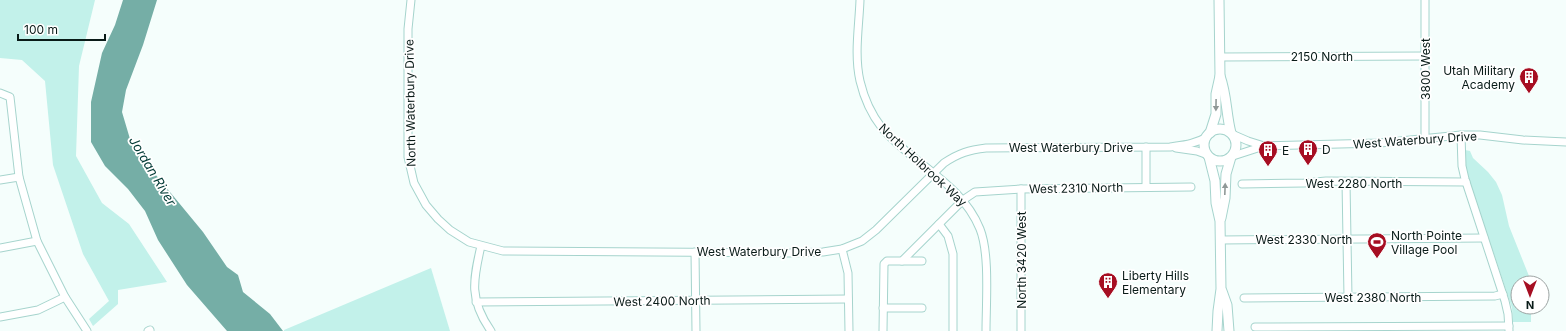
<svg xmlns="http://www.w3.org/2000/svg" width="1566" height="331" font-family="Inter,sans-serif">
<rect width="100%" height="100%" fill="#f5fefc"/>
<g fill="#c2f1ea">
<polygon points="0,0 95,0 79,66 76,156 102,203 129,224 167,282 118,290 118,304 93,326 89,319 109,301 83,254 53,165 45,81 22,60 0,58"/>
<polygon points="1465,150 1470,151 1473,158 1488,172 1496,182 1502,195 1509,226 1531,281 1531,283 1518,283 1518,307 1531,307 1531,322 1513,322 1512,308 1509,299 1466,171"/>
<polygon points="431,268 450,331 284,331 284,330"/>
</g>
<polygon fill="#75aea6" points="123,0 157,0 143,45 126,90 122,112 130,139 146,163 203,232 227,267 238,275 243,292 270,314 283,331 227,331 187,285 158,240 145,211 128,189 105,166 91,142 91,102 102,53 115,25"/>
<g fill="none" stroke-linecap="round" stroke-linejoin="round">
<defs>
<g id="minor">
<path d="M411,0L408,29V157L414,183L426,205L438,219L450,230L469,242L503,251L789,253L823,252L842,249L862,241L876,230L944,163C959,153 969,150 986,148L1170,147C1183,145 1195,144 1207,137"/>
<path d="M860,0C859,27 854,54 860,81C864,98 871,114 882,128C912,164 961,182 980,229C990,254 986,303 986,331"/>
<polyline points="1425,0 1425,138"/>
<polyline points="1220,57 1425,56"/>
<polyline points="0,93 10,97 19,177 37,241 65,297 87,331"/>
<polyline points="1232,134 1248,141 1264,146 1380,143 1461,135 1480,135 1523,140 1566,142"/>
<polyline points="1461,135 1462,166 1465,179 1505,301 1508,314 1509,330"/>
<polyline points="1146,147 1146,187"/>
<polyline points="1176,148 1197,151 1208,155"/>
<polyline points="1233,156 1264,146"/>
<polyline points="0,180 19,177"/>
<polyline points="1346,182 1348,297"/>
<polyline points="1242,184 1304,183 1326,181 1466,182"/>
<polyline points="1021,189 1021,331"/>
<polyline points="939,224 948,236 953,254 953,331"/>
<polyline points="1221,240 1484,238"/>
<path d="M481,246C473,280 469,300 491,331"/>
<polyline points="0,248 37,241"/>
<polyline points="842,249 848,273 849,331"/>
<polyline points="695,252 696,331"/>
<polyline points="902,261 922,261"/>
<polyline points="1244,298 1495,296 1503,294"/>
<polyline points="476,302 848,299"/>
<polyline points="883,308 922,308"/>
<polyline points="0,317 38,310 65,297"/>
<polyline points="1255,327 1509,326"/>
<polyline points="148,331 150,330"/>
<polyline points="883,331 884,264 887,261 902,261 963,200 975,192 1021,189 1191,187"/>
</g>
<g id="tertiary">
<path d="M1220,76C1227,95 1226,114 1231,133"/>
<circle cx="1220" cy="145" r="16"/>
<polyline points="1210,133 1216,114 1216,94 1220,76 1219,0"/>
<polyline points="1209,157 1215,181 1216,203 1220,221 1221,289 1218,311 1217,331"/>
<polyline points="1221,218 1225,198 1226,174 1231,157"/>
<polyline points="1222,291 1227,305 1229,331"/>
</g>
</defs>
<use href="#minor" stroke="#a6d4cd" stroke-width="9"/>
<use href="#tertiary" stroke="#a6d4cd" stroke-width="11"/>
<use href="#minor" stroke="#fff" stroke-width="7"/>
<use href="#tertiary" stroke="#fff" stroke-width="9"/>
</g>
<defs><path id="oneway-solid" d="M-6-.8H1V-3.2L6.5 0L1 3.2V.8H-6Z"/></defs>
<g fill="#909897">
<use href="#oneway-solid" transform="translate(1216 105) rotate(91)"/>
<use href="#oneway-solid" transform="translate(1225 189) rotate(-88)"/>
</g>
<defs>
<symbol id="building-pin" viewBox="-11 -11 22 30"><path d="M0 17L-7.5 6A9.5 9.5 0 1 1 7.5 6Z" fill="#a60e22" stroke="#fff"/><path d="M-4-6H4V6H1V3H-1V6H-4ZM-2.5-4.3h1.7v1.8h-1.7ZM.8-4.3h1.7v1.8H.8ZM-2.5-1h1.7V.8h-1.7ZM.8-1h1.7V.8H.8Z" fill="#fff"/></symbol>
<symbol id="stadium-pin" viewBox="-11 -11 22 30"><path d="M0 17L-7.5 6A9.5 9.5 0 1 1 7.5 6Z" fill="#a60e22" stroke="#fff"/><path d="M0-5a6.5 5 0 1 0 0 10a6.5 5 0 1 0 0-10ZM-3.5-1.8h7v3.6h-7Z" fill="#fff"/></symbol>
</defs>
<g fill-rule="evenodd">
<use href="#building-pin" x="1518" y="66" width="22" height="30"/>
<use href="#building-pin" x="1297" y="138" width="22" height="30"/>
<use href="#building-pin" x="1257" y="139" width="22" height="30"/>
<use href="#stadium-pin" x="1366" y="231" width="22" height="30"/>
<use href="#building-pin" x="1097" y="271" width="22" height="30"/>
</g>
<g text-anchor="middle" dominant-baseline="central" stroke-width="3.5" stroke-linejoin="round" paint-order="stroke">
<g font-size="12" fill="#091b18" stroke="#fff">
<text x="1322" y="56">2150 North</text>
<text transform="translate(1425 69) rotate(-90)">3800 West</text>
<text transform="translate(410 103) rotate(-91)">North Waterbury Drive</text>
<text transform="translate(1415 140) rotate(-4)">West Waterbury Drive</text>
<text x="1071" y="147">West Waterbury Drive</text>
<text transform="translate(923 165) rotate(43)">North Holbrook Way</text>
<text x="1354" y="183">West 2280 North</text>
<text transform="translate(1076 188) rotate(-1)">West 2310 North</text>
<text x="1304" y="239">West 2330 North</text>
<text x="759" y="251">West Waterbury Drive</text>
<text transform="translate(1021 260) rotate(-90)">North 3420 West</text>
<text x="1373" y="297">West 2380 North</text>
<text transform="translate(662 301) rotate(-1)">West 2400 North</text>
</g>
<g font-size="12" fill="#091b18" stroke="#fff" text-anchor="start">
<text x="1515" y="70" text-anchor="end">Utah Military<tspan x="1515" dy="14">Academy</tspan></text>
<text x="1322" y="149">D</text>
<text x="1282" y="150">E</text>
<text x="1391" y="235">North Pointe<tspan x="1391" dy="14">Village Pool</tspan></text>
<text x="1122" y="275">Liberty Hills<tspan x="1122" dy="14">Elementary</tspan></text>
</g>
<g font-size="13" font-style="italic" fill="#013a35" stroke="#fff">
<text transform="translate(153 171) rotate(59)">Jordan River</text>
</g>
</g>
<g transform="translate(1530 295) rotate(180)"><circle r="19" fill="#ffffff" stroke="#9da4a3"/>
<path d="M0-3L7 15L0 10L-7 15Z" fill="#a60e22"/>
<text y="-6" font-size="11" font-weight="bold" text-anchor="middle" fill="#091b18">N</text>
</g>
<path d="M18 34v6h87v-6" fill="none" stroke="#091b18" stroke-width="2"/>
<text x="24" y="34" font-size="12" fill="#091b18" stroke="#ffffff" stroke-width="3" paint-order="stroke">100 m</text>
</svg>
